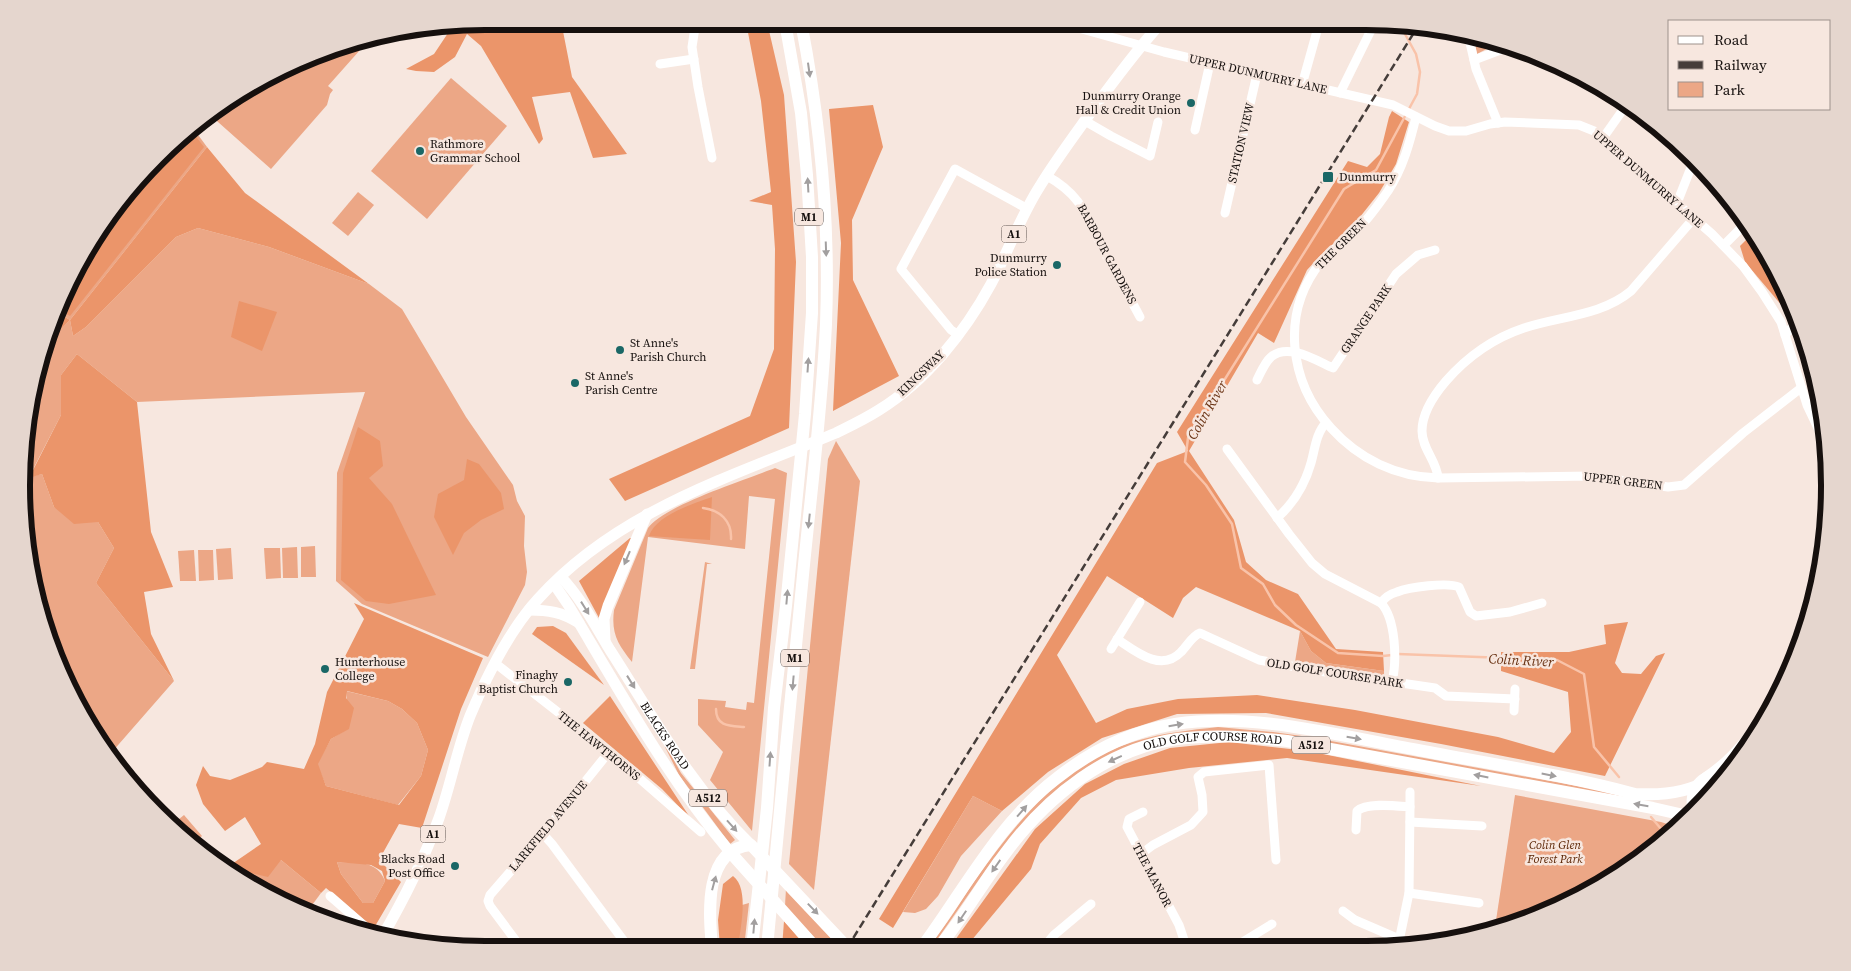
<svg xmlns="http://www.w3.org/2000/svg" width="1851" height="971" font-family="'Source Serif 4',serif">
<rect width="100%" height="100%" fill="#f7e7df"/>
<g fill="#eca786">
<polygon points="1473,35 1486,37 1500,42 1477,54"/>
<polygon points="368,41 328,86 333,90 330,94 327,105 271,169 209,114 336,46"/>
<polygon points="451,78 507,126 427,219 371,171"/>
<polygon points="193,128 207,147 70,320 73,336 86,327 176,237 198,228 269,247 369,284 402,309 466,417 513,485 517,501 525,516 524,546 527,572 525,585 488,657 362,604 336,581 337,473 365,392 137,402 77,354 61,375 61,415 29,477 42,474 54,507 98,522 114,548 96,583 174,681 112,752 57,663 22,516 37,366 48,340 70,320 60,314 99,228"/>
<polygon points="358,192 374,205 348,236 332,223"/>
<polygon points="836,441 860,481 814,890 789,864 828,459"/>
<path d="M775,468L787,473L752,831L710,780L723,752L698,725V699L726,701L725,707L746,710L747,702L754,703L775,499L749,496L745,549L648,537L632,662C618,644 611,634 614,610L648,528C665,505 745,480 775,468Z"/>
<polygon points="315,546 316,577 301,577 301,547"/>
<polygon points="297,547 298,578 283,578 282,548"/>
<polygon points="231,548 233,579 218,580 216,549"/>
<polygon points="264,548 280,548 281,578 266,579"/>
<polygon points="194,550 196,581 180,581 178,551"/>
<polygon points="198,550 213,550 214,580 199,581"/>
<polygon points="705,562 712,564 707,564 695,669 690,669"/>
<polygon points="1300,631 1311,651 1326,663 1384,671 1384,677 1295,662"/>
<polygon points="346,691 388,701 402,709 417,723 428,750 421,776 398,805 326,786 317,764 331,739 349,728"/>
<path d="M1218,727L1273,732L1309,737L1621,794L1625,799L1223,733L1109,758L994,858L939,937L930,947H927C947,926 961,900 978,876C1019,819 1065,762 1136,741C1163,733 1190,730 1218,727Z"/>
<polygon points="666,746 681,773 735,840 730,844 679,775 665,747"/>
<polygon points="1515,795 1661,822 1677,827 1648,854 1543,915 1495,927"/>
<polygon points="973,796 1002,811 961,856 938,896 926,909 915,913 903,912"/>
<polygon points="184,815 202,836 193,844 173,824"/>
<polygon points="281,860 321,893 307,912 280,902 239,876"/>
<path d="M337,862C357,863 377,860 385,881L373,903H363L341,874Z"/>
<polygon points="786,888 837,944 835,948 822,948 785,906"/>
<polygon points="749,903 744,948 737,948 742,905"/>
</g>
<g fill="#eb956a" fill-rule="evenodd">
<polygon points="486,21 561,21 572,77 627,154 593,158 570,92 532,97 543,139 539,144 481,46 467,34 455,57 434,72 416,71 406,69 434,54 452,27"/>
<polygon points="746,22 767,22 784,95 796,262 789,428 625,501 609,479 750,416 774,349 775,249 772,205 749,201 771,192 761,101"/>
<polygon points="873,105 883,147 852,220 853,280 899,376 833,411 841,243 829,109"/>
<polygon points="1392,111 1409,122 1396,164 1379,193 1352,227 1320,256 1307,270 1274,343 1258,333 1189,451 1234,520 1246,562 1266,580 1298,594 1336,649 1383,652 1384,671 1326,663 1311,651 1300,631 1196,587 1183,598 1173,618 1107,576 1057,655 1096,723 1127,709 1178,699 1257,695 1355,710 1498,737 1554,753 1571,732 1568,692 1501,671 1501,652 1569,652 1606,644 1604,625 1628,622 1615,663 1622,673 1641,674 1656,656 1665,653 1605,776 1441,744 1266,713 1177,714 1102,738 1048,772 1002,811 973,796 893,928 879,919 1157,463 1188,451 1177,432 1348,161 1367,167 1380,154 1389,117"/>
<polygon points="191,130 204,147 70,316 62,311 99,228"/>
<polygon points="207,147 245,193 369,284 269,247 198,228 176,237 86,327 73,336 70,320 49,340 60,314 70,320"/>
<polygon points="1753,233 1768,254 1789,301 1783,307 1745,262 1740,246"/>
<polygon points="239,301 277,312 262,351 231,337"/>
<polygon points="77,354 137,402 151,532 173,587 144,592 151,634 174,681 96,583 114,548 98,522 74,524 54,507 42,474 29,478 61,415 61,375"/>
<polygon points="358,427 380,441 383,466 369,478 392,504 436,595 389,604 366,601 341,580 343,473"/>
<polygon points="467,459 479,464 501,493 504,509 481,520 464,533 453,555 434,517 438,494 464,480"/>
<path d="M712,497L710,540L649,536C656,515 693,504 712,497Z"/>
<polygon points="630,538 632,538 599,618 579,581"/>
<path d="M354,603L483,658L461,709L422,828L399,824L379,860L401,882L374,928L326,888L321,893L281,860L268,877L246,872L239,876L226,868L261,844L245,817L225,831L203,804L196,785L203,766L210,776L230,780L262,767L267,762L304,769L315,744L327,692L364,619ZM347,691L388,701L402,709L417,723L428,750L421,776L399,805L326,786L318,764L331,739L349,729L354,708L346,698ZM337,862L371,865L382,871L385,881L373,903H363L341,874Z"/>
<polygon points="553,626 566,633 604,685 532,634 537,627"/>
<polygon points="610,696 691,819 662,789 583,723"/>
<polygon points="1229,742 1308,751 1481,786 1287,758 1189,768 1116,780 1081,798 1040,844 1031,869 966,947 950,947 1035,829 1085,784 1124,764 1170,748"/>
<path d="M733,876C750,889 740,929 738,948H720L718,920L723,884Z"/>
<polygon points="784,921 807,948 782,948"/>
</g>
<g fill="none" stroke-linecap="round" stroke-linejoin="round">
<g stroke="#f9c3a9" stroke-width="2.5">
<path d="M703,508C720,510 732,521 731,539"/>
<polyline points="1398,654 1557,660 1584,674 1594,747 1619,777"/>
<polyline points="1392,655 1383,656 1338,653 1296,625 1275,605 1263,584 1241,568 1232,524 1206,485 1185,462 1188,438 1344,189 1376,170 1417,94 1420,72 1416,54 1405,34 1395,22"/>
<path d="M716,709C716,727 730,726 744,727"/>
<polyline points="1651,817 1667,836"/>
</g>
<g stroke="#fff" stroke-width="9">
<polyline points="696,21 692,47 698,87 712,158"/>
<polyline points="1057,22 1164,52 1393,105 1435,126 1449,131 1466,131 1490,124 1505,122 1579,125 1594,131 1712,234 1743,266 1762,292 1781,322 1807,405 1827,447"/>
<polyline points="1468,34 1476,69 1498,123"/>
<polyline points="1474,60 1511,46"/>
<polyline points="660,64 694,59"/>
<polyline points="1302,85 1319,24"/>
<polyline points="1340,93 1375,22"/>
<path d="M1416,117C1410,142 1403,168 1388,191C1378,205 1368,220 1355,232C1344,242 1330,251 1321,262C1280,313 1289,382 1331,428C1359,459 1396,477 1438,478C1437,461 1422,449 1422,431C1422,413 1434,395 1446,381C1467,357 1494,338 1524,328C1560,316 1601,316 1631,291L1694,218"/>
<polyline points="1085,121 1111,136 1150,156 1158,122"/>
<polyline points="1195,130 1210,63"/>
<polyline points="1603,138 1627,104"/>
<path d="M1047,176C1085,197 1087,220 1106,255C1117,276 1129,296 1140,317"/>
<polyline points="1677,203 1694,160"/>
<polyline points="1225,213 1257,74"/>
<polyline points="1724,245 1746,223"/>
<polyline points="959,335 951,330 901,269 955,169 1026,208"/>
<polyline points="1785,335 1798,321"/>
<path d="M1257,380C1261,372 1265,362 1271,357C1288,342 1317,361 1333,368L1396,274L1418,255L1435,250"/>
<path d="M1227,449L1289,534L1312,563L1325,574L1381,603C1396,619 1397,661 1392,682"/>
<polyline points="1438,478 1591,476 1668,487 1684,485 1743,433 1801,388"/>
<path d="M1277,518C1294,503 1305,484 1311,463C1315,449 1316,433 1326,423"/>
<path d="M1381,603C1385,597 1390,594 1397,592C1409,587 1448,582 1459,587L1470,612L1476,616L1510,612L1542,603"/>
<path d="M1117,639C1135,651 1161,673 1181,652C1187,646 1192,636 1200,633L1259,660L1312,670L1435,688L1446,696L1515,699"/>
<polyline points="1111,649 1140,602"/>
<polyline points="495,663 609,752 701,832"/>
<polyline points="1514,711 1515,689"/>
<polyline points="1410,807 1410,792"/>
<polyline points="1143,812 1129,819 1127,827 1179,925 1186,946"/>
<polyline points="1410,822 1482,826"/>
<path d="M1356,830L1357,811C1367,802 1397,806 1410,807L1409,893L1398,946"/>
<polyline points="543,834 552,844 629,948"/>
<polyline points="1141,854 1153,845 1191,825 1203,812 1202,795 1198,777 1204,772 1269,765 1276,860"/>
<polyline points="1409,893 1479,903"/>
<polyline points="330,896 376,936"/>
<polyline points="1343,911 1355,920 1399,939"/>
<polyline points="1236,946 1272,924"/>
<polyline points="1044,947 1054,935 1091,904"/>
<polyline points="522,949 490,906 488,901 490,895 543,834 609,752"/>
</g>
<g stroke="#fff" stroke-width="11">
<path id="s1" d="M561,577C581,598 595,625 610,650C653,717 693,789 751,845"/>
<path d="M554,584L569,606C619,690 667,777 730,852"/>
<path d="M529,610C548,610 562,612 579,623"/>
<polyline points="605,640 604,619 608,606 647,514"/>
<path d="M382,937C404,899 424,859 439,818C451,784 457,749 470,716C487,675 508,632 538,599C617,511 730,477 836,433C850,426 865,419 879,410C926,381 965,332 991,284C1008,252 1020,217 1040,186C1057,158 1077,132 1096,105C1117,77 1138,48 1162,22"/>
</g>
<g stroke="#fff" stroke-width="12">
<path d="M1706,778C1740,756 1760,723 1782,690"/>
<path d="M1694,811C1688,791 1702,771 1724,777"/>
<polyline points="730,852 816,948"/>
<path d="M922,947C964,890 999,822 1057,778C1091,751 1132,731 1175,724C1255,712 1340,736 1418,750C1491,764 1564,775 1635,794C1657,795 1676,794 1697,786"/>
<path id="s2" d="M939,947C964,917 983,882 1007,851C1048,796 1107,749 1177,739C1214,734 1251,737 1287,741L1653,808L1688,816"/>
<path d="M712,948C709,914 703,849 751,845L848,948"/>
<polyline points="752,948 767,808 774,708 786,606 805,414 812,313 812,257 807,175 801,113 785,22"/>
<path d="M767,948C779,824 790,699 803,575C811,492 822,408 826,324C830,223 820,120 801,22"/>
</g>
<polyline stroke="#453d3a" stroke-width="2.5" stroke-dasharray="8 4" stroke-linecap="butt" points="847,948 1261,281 1418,26"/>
</g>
<defs><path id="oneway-solid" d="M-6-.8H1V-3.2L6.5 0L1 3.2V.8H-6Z" transform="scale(1.25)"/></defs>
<g fill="#a29f9f">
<use href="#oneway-solid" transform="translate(809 70) rotate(82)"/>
<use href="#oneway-solid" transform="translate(808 185) rotate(-93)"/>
<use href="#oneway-solid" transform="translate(826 249) rotate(88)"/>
<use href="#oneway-solid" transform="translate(808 365) rotate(-86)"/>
<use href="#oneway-solid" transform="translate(809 521) rotate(96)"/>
<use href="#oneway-solid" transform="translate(627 558) rotate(113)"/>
<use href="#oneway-solid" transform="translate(787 597) rotate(-85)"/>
<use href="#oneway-solid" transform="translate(585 608) rotate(58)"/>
<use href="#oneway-solid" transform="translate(631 682) rotate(58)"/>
<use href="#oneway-solid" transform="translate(793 683) rotate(95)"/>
<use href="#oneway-solid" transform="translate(1176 725) rotate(-9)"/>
<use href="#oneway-solid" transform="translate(1354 738) rotate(10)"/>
<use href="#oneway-solid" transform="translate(770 759) rotate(-86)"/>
<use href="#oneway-solid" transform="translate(1115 759) rotate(155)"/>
<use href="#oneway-solid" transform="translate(1549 775) rotate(11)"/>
<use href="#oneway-solid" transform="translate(1481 776) rotate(-169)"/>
<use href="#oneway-solid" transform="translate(1641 805) rotate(-170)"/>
<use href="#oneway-solid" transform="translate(1022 811) rotate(-49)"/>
<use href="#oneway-solid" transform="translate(732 826) rotate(48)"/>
<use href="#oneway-solid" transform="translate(996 866) rotate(125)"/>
<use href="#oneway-solid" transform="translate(714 883) rotate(-75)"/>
<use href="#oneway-solid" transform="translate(813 909) rotate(46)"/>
<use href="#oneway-solid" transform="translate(962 917) rotate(124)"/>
<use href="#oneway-solid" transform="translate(754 926) rotate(-85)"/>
</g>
<g fill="#1a6766" stroke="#f7e7df" stroke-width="2">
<circle cx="1191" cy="103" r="5"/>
<circle cx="420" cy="151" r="5"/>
<rect x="1322" y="171" width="12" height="12" rx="2.5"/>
<circle cx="1057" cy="265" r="5"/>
<circle cx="620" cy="350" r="5"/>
<circle cx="575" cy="383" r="5"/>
<circle cx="325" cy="669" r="5"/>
<circle cx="568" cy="682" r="5"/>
<circle cx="455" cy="866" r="5"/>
</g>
<g text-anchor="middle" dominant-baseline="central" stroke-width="5" stroke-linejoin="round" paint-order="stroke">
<g fill="#f7e7df" stroke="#5a504d" stroke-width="1">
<rect x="795" y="208.5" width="28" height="17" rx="4"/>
<rect x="1001.5" y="225.5" width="25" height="17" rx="4"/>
<rect x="781" y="649.5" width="28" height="17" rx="4"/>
<rect x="1292" y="736.5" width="38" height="17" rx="4"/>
<rect x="689" y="789.5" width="38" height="17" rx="4"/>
<rect x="420.5" y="825.5" width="25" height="17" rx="4"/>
</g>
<g font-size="11" font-weight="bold" fill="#16100e">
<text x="809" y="217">M1</text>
<text x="1014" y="234">A1</text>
<text x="795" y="658">M1</text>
<text x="1311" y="745">A512</text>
<text x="708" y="798">A512</text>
<text x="433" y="834">A1</text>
</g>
<g font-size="12" fill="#16100e" stroke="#f7e7df">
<text transform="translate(1258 74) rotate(13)">UPPER DUNMURRY LANE</text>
<text transform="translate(1241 143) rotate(-77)">STATION VIEW</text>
<text transform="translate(1648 179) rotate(41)">UPPER DUNMURRY LANE</text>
<text transform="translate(1341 244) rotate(-45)">THE GREEN</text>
<text transform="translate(1107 254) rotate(62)">BARBOUR GARDENS</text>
<text transform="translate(1366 319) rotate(-56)">GRANGE PARK</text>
<text transform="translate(921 373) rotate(-44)">KINGSWAY</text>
<text transform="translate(1623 481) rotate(7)">UPPER GREEN</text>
<text transform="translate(1335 673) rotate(9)">OLD GOLF COURSE PARK</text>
<text stroke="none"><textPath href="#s1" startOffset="190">BLACKS ROAD</textPath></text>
<text stroke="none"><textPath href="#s2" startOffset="362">OLD GOLF COURSE ROAD</textPath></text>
<text transform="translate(599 746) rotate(39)">THE HAWTHORNS</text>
<text transform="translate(548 826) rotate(-50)">LARKFIELD AVENUE</text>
<text transform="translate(1152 875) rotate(62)">THE MANOR</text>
</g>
<g font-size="12" fill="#16100e" stroke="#f7e7df" text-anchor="start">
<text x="1181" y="96" text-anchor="end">Dunmurry Orange<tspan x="1181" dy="14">Hall &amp; Credit Union</tspan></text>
<text x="430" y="144">Rathmore<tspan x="430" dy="14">Grammar School</tspan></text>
<text x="1339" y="177">Dunmurry</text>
<text x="1047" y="258" text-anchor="end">Dunmurry<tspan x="1047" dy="14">Police Station</tspan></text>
<text x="630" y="343">St Anne's<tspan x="630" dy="14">Parish Church</tspan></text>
<text x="585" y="376">St Anne's<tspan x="585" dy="14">Parish Centre</tspan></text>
<text x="335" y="662">Hunterhouse<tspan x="335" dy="14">College</tspan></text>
<text x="558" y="675" text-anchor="end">Finaghy<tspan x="558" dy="14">Baptist Church</tspan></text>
<text x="445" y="859" text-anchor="end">Blacks Road<tspan x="445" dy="14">Post Office</tspan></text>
</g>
<g font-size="12" font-style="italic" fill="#5d2706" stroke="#f7e7df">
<text x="1555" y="845">Colin Glen<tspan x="1555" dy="14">Forest Park</tspan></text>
</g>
<g font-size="14" font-style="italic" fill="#6b3415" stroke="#f7e7df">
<text transform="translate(1207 410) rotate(-60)">Colin River</text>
<text transform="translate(1521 660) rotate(3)">Colin River</text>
</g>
</g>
<path d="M0 0H1851V971H0ZM485 30H1366A455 455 0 0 1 1821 485V486A455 455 0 0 1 1366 941H485A455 455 0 0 1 30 486V485A455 455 0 0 1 485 30Z" fill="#e5d6ce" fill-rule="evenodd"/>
<path fill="none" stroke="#16100e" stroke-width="6" d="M485 30H1366A455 455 0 0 1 1821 485V486A455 455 0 0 1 1366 941H485A455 455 0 0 1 30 486V485A455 455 0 0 1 485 30Z"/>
<rect x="1668" y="20" width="162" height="90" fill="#f7e7df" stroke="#9d918b"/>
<rect x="1678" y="36" width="25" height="8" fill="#ffffff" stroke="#9d918b"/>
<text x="1714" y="45" font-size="15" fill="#16100e">Road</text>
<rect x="1678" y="61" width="25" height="8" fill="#453d3a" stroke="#9d918b"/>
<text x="1714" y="70" font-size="15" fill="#16100e">Railway</text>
<rect x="1678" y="82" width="25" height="15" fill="#eca786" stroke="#9d918b"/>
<text x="1714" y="95" font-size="15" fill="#16100e">Park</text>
</svg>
